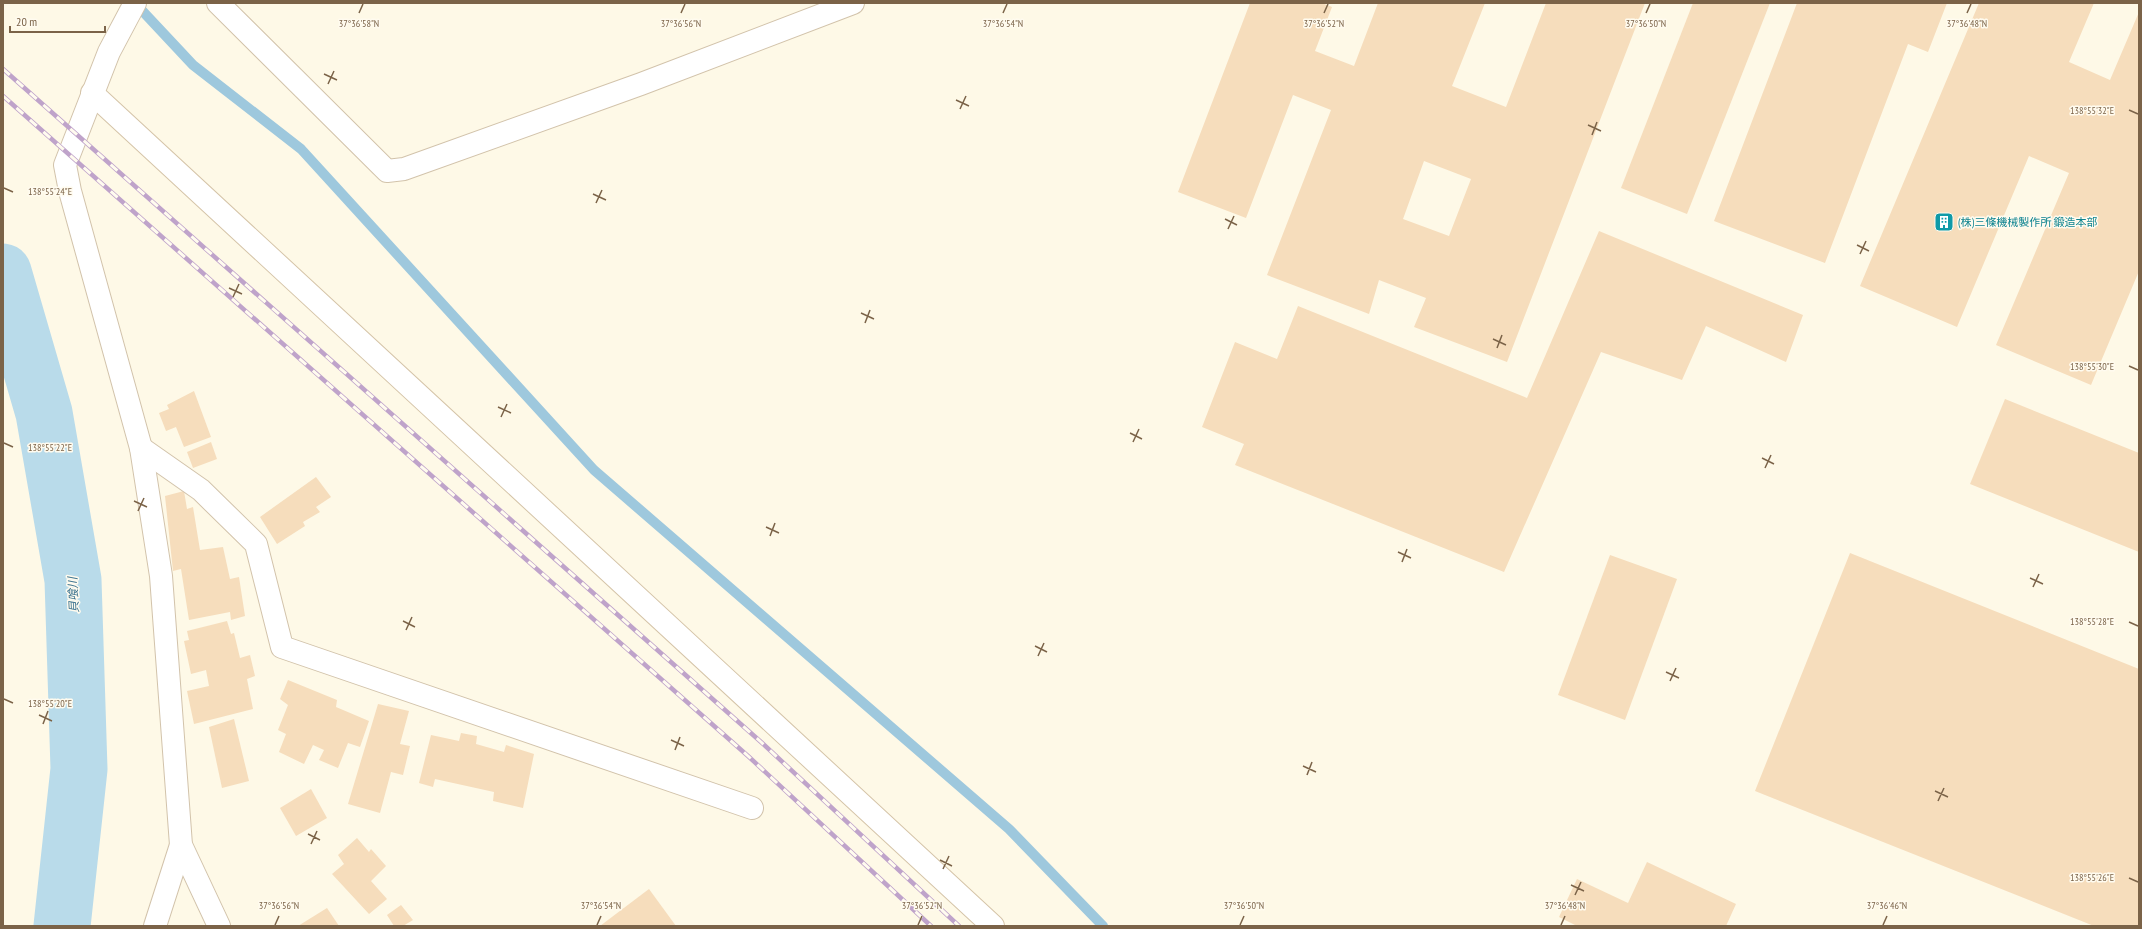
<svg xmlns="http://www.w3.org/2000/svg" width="2142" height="929" font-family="'PT Sans Narrow','Noto Sans JP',sans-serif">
<rect width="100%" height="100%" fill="#fef9e7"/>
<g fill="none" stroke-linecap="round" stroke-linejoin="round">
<polyline stroke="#9ec8dd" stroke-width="10" points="135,3 193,65 301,149 594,470 1009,829 1103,926"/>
<polyline stroke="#b9dbea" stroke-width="57" points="3,272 44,413 73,580 79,769 62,926"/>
</g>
<g fill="#f6ddbc" fill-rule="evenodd">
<path d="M1250,3H1322L1332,7L1315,51L1354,66L1378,3H1485L1452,86L1506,107L1546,3H1645L1507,362L1414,327L1426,298L1379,280L1369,314L1267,275L1331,110L1293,95L1246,218L1178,192ZM1424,161L1471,179L1449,236L1403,219Z"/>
<polygon points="1693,3 1770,3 1687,214 1621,188"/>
<polygon points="1797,3 1947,3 1928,52 1908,44 1825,263 1714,221"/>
<polygon points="1979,3 2094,3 2069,62 2110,80 2139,12 2139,271 2091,385 1996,345 2069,173 2029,156 1957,327 1860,286"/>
<polygon points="1599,231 1803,315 1786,362 1706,326 1682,380 1601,352 1504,572 1235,465 1244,444 1202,427 1235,342 1277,359 1298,306 1527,398"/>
<polygon points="194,391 211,437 184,447 176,427 166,431 159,413 169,409 167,405"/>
<polygon points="2005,399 2139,453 2139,552 1970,484"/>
<polygon points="211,442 217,459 193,468 187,452"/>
<polygon points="316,477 331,497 316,507 320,512 303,522 305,526 277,544 260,517"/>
<polygon points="184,491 187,509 193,507 200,550 223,547 230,579 239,577 245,616 231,620 230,612 189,620 181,569 173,571 165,496"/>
<polygon points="1850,553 2139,669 2138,926 2094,926 1755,791"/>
<polygon points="1610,555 1677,579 1625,720 1558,695"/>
<polygon points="227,621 231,634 234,633 240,658 250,655 255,676 247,679 253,709 194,724 187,691 209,686 206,670 191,674 184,641 189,640 187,631"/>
<polygon points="288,680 337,700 336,707 369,721 360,747 348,743 338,768 319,760 324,750 313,745 304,764 279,752 286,734 278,730 288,705 280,699"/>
<polygon points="378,704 409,711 400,744 410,746 403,775 391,772 380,813 348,804"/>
<polygon points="234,719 249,781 222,788 209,727"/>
<polygon points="461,733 477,736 476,744 504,752 506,745 534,754 523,808 493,801 494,792 435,779 433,787 419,783 431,735 459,741"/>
<polygon points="311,789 327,818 296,836 280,808"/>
<polygon points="357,838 369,852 371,849 386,866 371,881 387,899 369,914 332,874 344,864 338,855"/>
<polygon points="1647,862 1736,904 1726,926 1577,926 1559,917 1577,879 1628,903"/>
<polygon points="649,889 676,926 600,926"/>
<polygon points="401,905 413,920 403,926 394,926 387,915"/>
<polygon points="327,908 339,926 298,926"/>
</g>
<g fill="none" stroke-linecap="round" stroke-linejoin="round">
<defs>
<g id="street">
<polyline points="135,3 109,52 65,165 70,191 141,448 161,576 181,845 219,926"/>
<polyline points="218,3 387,171 404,169 641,84 853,3"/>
<polyline points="141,448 201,490 256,544 282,647 752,808"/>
<polyline points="155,926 181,845"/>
</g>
<polyline id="secondary" points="92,93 993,926"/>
</defs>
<use href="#street" stroke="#d2c3ab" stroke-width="24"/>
<use href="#secondary" stroke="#d5c4a8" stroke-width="24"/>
<use href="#street" stroke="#fff" stroke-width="22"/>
<use href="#secondary" stroke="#fff" stroke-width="22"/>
<defs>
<g id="rail">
<polyline points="3,69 761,742 959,926"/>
<polyline points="3,96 748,756 931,926"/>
</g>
</defs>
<use href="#rail" stroke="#bfa3ca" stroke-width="4.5"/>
<use href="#rail" stroke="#fffbef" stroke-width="3" stroke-dasharray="9" stroke-linecap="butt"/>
</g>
<path fill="none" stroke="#7b6348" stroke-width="1.5" d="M359,13L363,4M681,13L685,4M1003,13L1007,4M1324,13L1328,4M1646,13L1650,4M1967,13L1971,4M324,74L337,80M328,84L334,71M956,100L969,106M960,109L966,96M2129,110L2138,114M1588,125L1601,131M1592,135L1597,122M4,188L13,192M593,194L606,200M596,203L602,190M1225,219L1237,225M1228,229L1234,216M1857,245L1869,251M1860,254L1866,241M229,288L242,294M233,297L239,284M861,313L874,319M865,323L870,310M1493,339L1506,345M1497,348L1502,335M2129,366L2138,370M498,407L511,413M501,417L507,404M1130,433L1142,439M1133,442L1139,429M4,443L13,447M1762,458L1774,464M1765,468L1771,455M134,501L147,507M138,511L144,498M766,527L779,533M770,536L775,523M1398,552L1411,558M1402,562L1407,549M2030,578L2043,584M2033,587L2039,574M403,621L415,627M2129,622L2138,626M406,630L412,617M1035,646L1047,652M1038,656L1044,643M1666,672L1679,678M1670,681L1676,668M4,699L13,703M39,715L52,721M43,724L48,711M671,740L684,746M675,750L680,737M1303,766L1316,772M1307,775L1312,762M1935,791L1948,797M1938,801L1944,788M308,834L320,840M311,844L317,831M940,860L952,866M943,869L949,856M2129,878L2138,882M1571,885L1584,891M1575,895L1581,882M275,925L279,916M597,925L601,916M918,925L922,916M1240,925L1244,916M1561,925L1565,916M1883,925L1887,916"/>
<defs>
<symbol id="building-square" viewBox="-11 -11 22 22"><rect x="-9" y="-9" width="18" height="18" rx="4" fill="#0f9aa8" stroke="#fffbef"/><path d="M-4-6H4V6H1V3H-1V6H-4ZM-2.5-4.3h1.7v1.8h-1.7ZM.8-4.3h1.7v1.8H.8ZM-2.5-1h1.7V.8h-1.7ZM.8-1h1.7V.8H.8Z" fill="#fff"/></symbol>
</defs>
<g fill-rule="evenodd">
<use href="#building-square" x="1933" y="211" width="22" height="22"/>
</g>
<g text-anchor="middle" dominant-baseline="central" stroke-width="3" stroke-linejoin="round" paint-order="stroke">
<g font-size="11" fill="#0d838f" stroke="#fffbef" text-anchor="start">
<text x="1958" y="222">(株)三條機械製作所 鍛造本部</text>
</g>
<g font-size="12" font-style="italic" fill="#3f7590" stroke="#fffbef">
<text transform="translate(73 595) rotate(-93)">貝喰川</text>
</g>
</g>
<g font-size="10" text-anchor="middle" fill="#7b6348" stroke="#fffbef" stroke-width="3" stroke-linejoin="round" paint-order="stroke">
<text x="359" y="27">37°36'58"N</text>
<text x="681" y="27">37°36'56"N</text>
<text x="1003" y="27">37°36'54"N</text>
<text x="1324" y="27">37°36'52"N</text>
<text x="1646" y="27">37°36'50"N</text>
<text x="1967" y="27">37°36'48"N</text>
<text x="2092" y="114">138°55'32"E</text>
<text x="50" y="195">138°55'24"E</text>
<text x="2092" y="370">138°55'30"E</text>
<text x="50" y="451">138°55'22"E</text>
<text x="2092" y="625">138°55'28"E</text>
<text x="50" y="707">138°55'20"E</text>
<text x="2092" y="881">138°55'26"E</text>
<text x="279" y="909">37°36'56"N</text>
<text x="601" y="909">37°36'54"N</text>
<text x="922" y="909">37°36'52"N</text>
<text x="1244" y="909">37°36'50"N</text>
<text x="1565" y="909">37°36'48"N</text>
<text x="1887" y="909">37°36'46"N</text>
</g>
<rect width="2142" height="929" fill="none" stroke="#7b6348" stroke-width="8"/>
<path d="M10 26v6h95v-6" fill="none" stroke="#7b6348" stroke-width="2"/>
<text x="16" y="26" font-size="12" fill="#7b6348" stroke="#fffbef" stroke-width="3" paint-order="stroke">20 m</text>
</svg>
